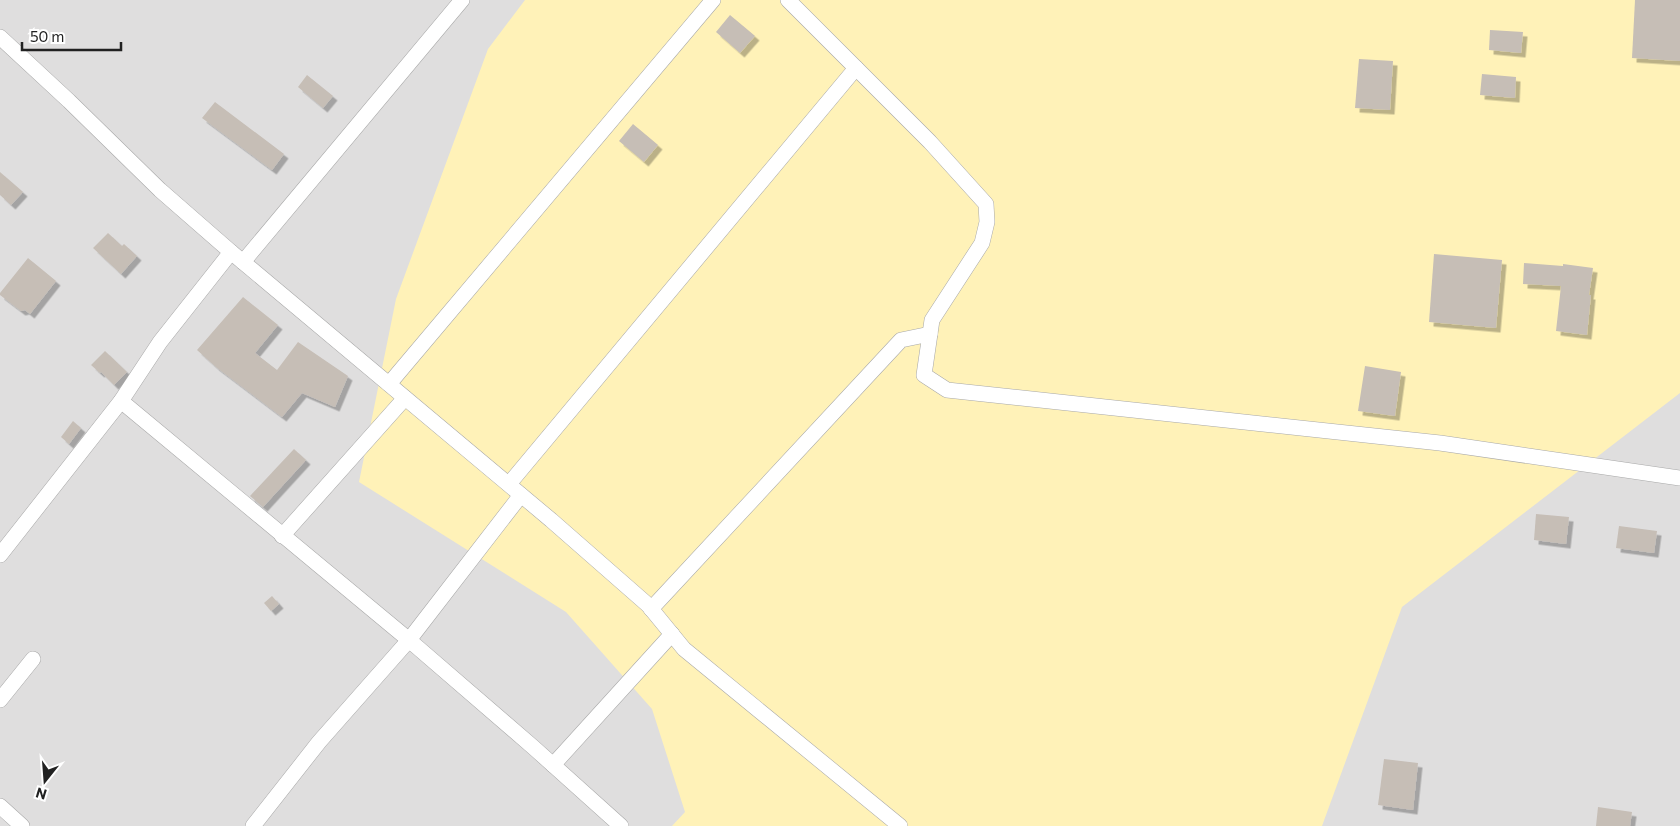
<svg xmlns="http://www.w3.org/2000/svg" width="1680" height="826" font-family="Commissioner,sans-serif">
<defs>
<filter id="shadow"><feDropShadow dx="4.5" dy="4.5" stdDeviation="0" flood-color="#0004"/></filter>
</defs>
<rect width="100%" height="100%" fill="#f1eee7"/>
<rect fill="#dfdede" x="0" y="0" width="1680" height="826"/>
<polygon fill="#fff2b8" points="525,0 1680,0 1680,393 1402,607 1322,826 672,826 685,812 652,709 566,612 359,482 396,299 488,49"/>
<g fill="#c6beb6" filter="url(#shadow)">
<polygon points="1635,0 1680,0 1680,61 1632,58"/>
<polygon points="730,15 755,36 740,53 716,32"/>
<polygon points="1490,30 1523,32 1521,53 1489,50"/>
<polygon points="1359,59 1393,61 1390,110 1355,108"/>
<polygon points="1482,74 1516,77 1515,98 1480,95"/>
<polygon points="307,75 333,96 323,108 298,87"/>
<polygon points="215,102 284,154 272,170 202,118"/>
<polygon points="633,124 658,145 644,162 619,141"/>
<polygon points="0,172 23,192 11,205 0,195"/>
<polygon points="108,233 122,246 124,244 137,256 121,274 93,248"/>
<polygon points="1434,254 1502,260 1496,328 1429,322"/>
<polygon points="28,258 56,281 30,314 25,310 21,311 0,295 0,293"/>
<polygon points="1524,263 1563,266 1563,264 1593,268 1589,295 1591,295 1587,335 1556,331 1561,286 1523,284"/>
<polygon points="243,297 278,325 255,353 277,370 298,342 348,376 335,407 302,393 282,417 216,367 197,350"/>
<polygon points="105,351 127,372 114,385 101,372 100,373 91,365"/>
<polygon points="1365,366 1401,372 1395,416 1358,411"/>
<polygon points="73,421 81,428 69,444 61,437"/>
<polygon points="294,449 306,460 263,507 250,496"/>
<polygon points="1536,514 1569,517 1566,544 1534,540"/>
<polygon points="1619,526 1657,531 1654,553 1616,548"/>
<polygon points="272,596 279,604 271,611 264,603"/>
<polygon points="1384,759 1418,763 1413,810 1378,805"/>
<polygon points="1598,807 1632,812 1630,826 1596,826"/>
</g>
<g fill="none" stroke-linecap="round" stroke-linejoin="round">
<defs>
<g id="street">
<polyline points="788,0 930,142 986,204 987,222 982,243 932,320 924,375 947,390 1440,443 1680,478"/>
<polyline points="0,37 69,101 160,190 231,252 160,342 121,401 0,555"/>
<polyline points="231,252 551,520 648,605 684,649 900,826"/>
<polyline points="243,262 462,0"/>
<polyline points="389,384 713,0"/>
<polyline points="121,401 409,640 521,495"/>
<polyline points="509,484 856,68"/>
<polyline points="282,536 405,398"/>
<polyline points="651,609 901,340 930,334"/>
<polyline points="0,700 33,659"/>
<polyline points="553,765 672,634"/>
<polyline points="0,806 22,826"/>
<polyline points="253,826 319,742 409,640 533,747 621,826"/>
</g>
</defs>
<use href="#street" stroke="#a8a8a8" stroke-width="16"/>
<use href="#street" stroke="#fff" stroke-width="15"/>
</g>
<g transform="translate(45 781) rotate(197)" stroke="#ffffff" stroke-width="4" paint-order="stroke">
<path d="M0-4L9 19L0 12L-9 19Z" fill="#212121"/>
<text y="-8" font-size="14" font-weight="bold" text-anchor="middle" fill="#212121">N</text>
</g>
<path d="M22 42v8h99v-8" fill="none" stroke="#212121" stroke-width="2.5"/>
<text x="30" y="42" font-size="15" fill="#212121" stroke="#ffffff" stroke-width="4" paint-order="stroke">50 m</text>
</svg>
